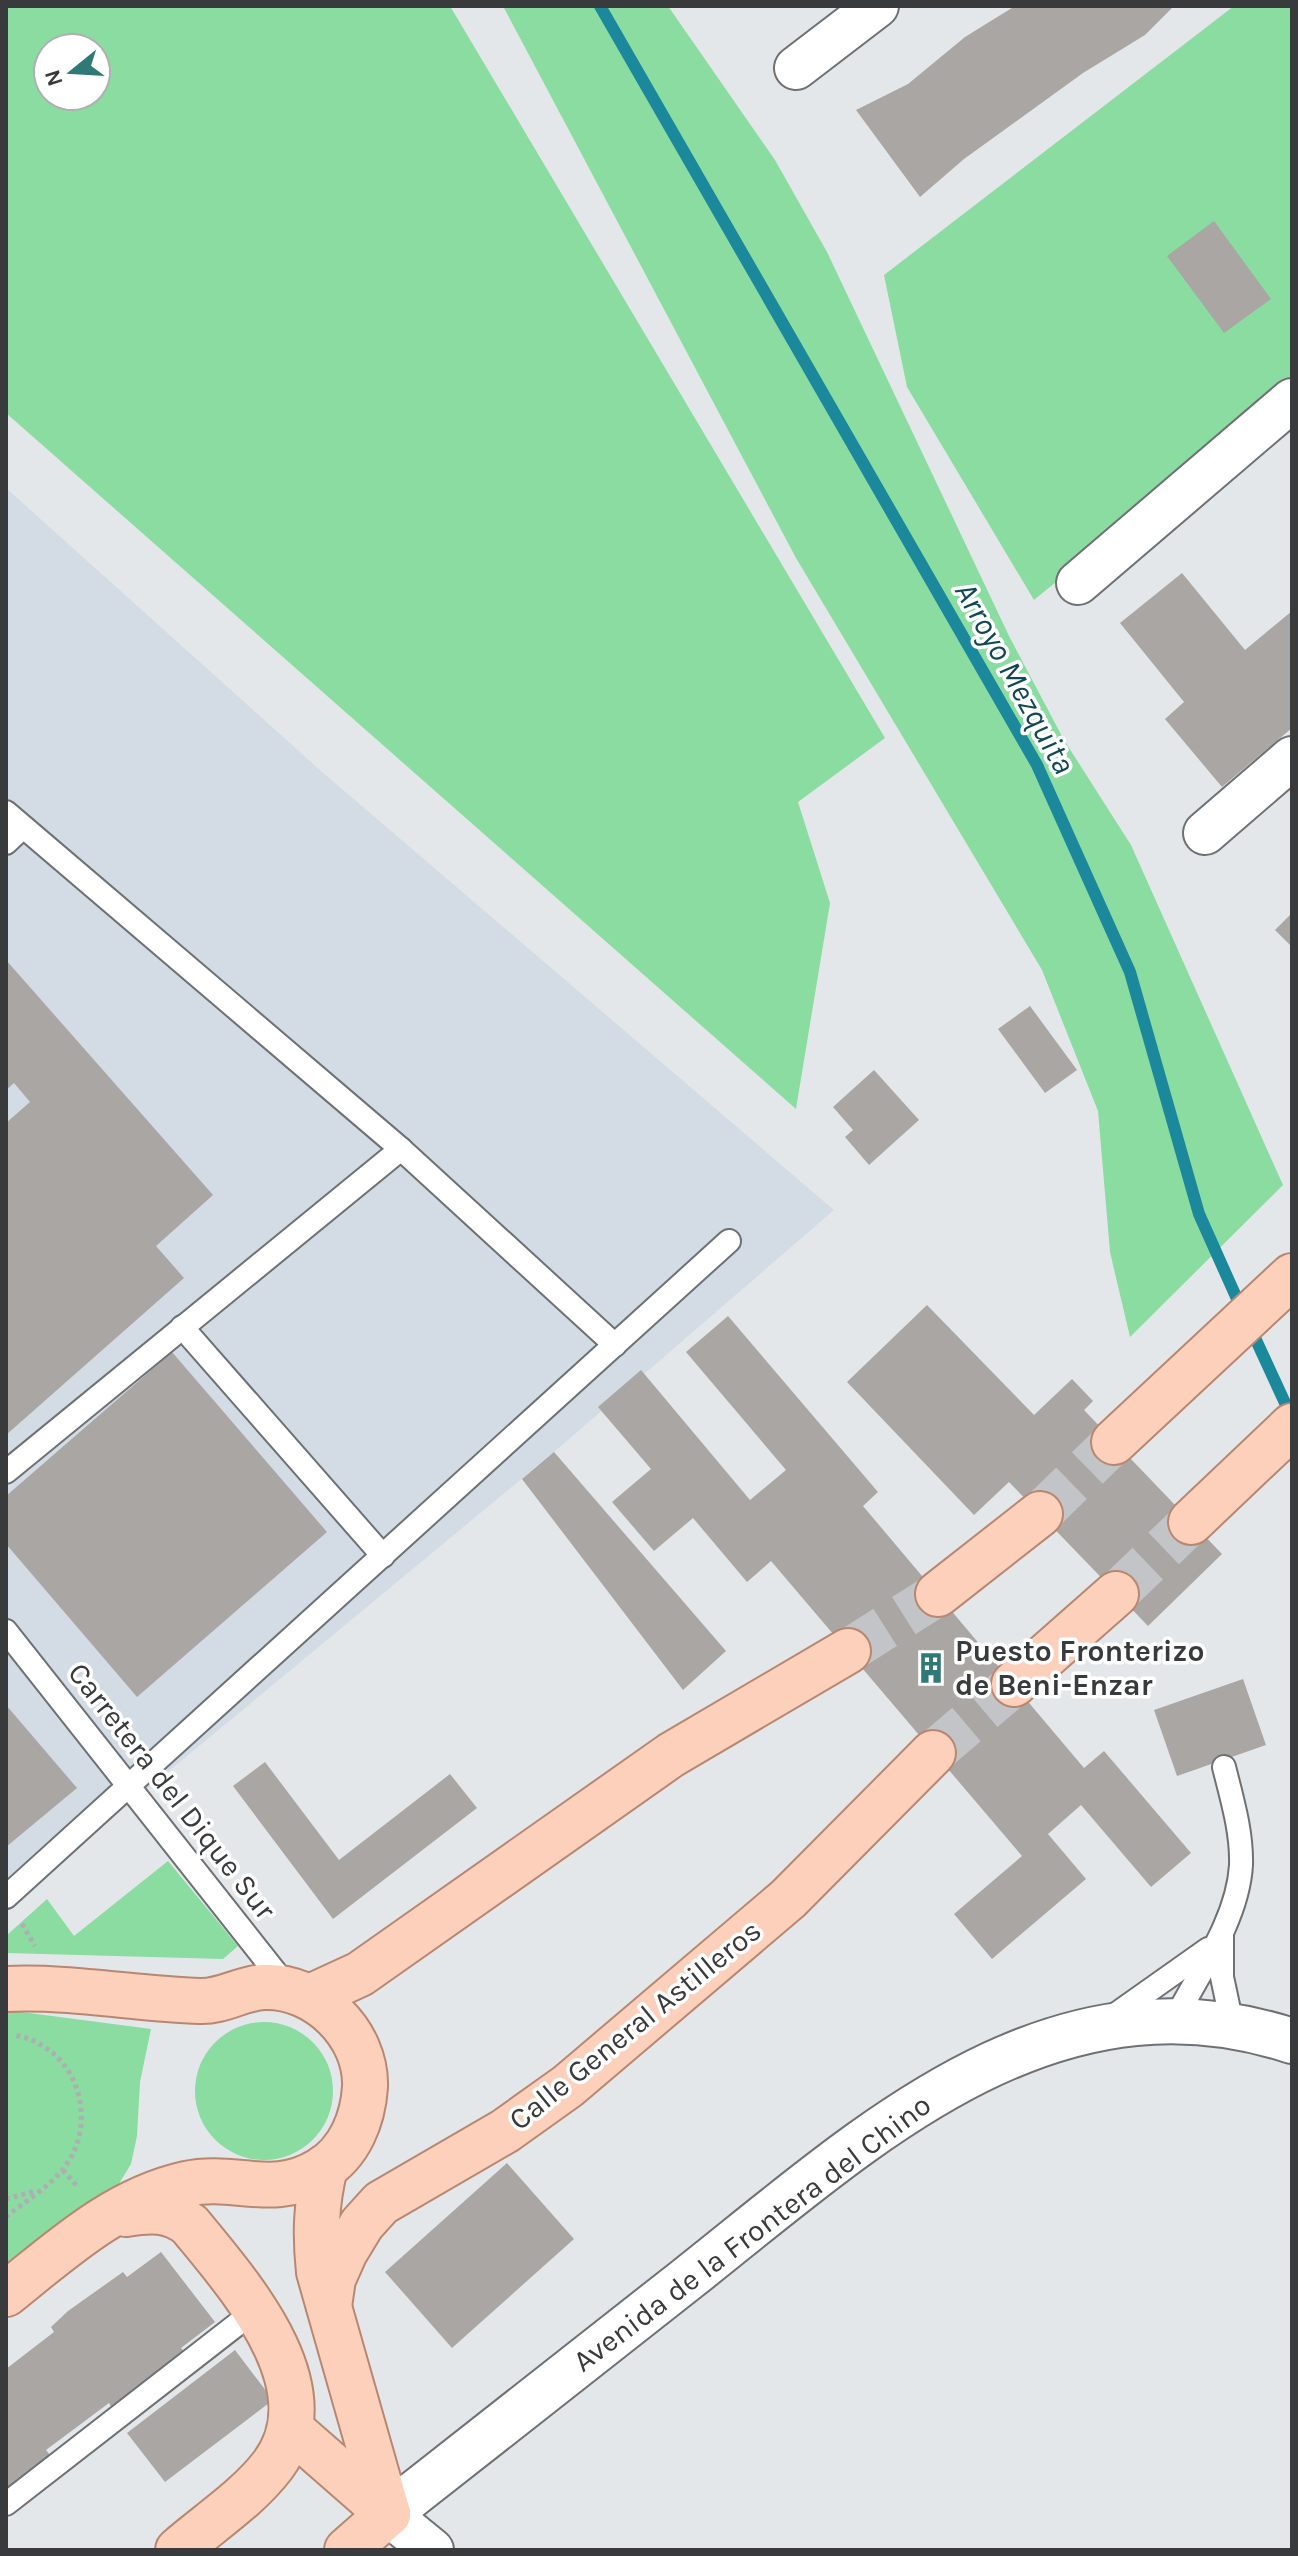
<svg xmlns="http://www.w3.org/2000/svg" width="1298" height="2556" font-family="Karla,sans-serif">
<rect width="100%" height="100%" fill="#e4e7ea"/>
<polygon fill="#d3dce5" points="6,488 321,771 834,1210 554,1452 6,1906"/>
<g fill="#8adca1" fill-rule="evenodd">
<path d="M6,6H450L885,738L798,802L830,903L796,1109L6,413ZM96,48V96H48V48Z"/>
<polygon points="503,6 668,6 775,160 827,252 1010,638 1064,740 1131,845 1283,1185 1130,1337 1110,1252 1098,1111 1042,970 796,558"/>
<polygon points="1234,6 1292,6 1292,388 1034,600 907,387 884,275"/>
<polygon points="168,1861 238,1946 223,1959 6,1953 6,1936 47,1899 74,1936"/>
<polygon points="14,2011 151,2029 140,2082 137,2136 131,2164 117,2187 6,2275 6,2012"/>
<circle cx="264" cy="2091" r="69"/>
</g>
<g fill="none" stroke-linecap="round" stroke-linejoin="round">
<g stroke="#1c889c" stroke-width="12">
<polyline points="600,6 1037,765 1130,972 1199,1214 1242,1310"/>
<polyline points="1250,1327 1292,1418"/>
</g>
</g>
<g fill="#aaa6a4">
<polygon points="1015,6 1174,6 1145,35 1083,73 964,159 920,197 856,110 908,84 965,37"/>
<polygon points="1214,221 1271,299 1224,333 1167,256"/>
<polygon points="1182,573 1245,650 1292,611 1292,728 1222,787 1165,719 1184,702 1120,623"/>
<polygon points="1292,913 1292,947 1275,930"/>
<polygon points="6,960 213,1195 156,1246 184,1278 6,1435 6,1123 30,1102 14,1083 6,1090"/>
<polygon points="1030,1006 1077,1070 1045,1093 998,1029"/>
<polygon points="874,1070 919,1120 869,1165 845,1137 853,1130 833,1107"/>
<polygon points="927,1305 1034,1415 1072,1379 1093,1401 1084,1410 1222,1554 1148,1626 1009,1482 974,1515 847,1382"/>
<polygon points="728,1316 878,1492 863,1506 1084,1768 1104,1751 1191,1853 1151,1887 1081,1805 1048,1834 1086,1879 992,1959 954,1914 1022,1856 771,1561 747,1582 693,1518 654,1551 612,1502 651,1469 598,1407 641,1370 750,1500 786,1470 686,1352"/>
<polygon points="172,1352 327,1532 137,1697 6,1544 6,1496"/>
<polygon points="554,1452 726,1651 683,1690 522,1479"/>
<polygon points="1243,1679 1266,1745 1177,1776 1154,1710"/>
<polygon points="6,1705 77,1788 6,1847"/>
<polygon points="265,1762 339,1860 450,1774 477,1808 333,1919 233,1786"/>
<polygon points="507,2163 574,2239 452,2348 385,2272"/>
<polygon points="161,2252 215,2322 181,2348 185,2353 112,2408 109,2403 46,2450 50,2455 6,2492 6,2369 54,2332 51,2327 68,2311 123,2272 127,2277"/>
<polygon points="235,2350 273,2400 165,2482 127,2433"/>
</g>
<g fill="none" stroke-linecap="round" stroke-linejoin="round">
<g stroke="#c2c4c7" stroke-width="44" stroke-dasharray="44 22" stroke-linecap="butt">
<polyline points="1040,1514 1114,1442"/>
<polyline points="1116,1594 1191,1522"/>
<polyline points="848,1651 938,1594"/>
<polyline points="933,1753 1014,1684"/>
</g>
<defs>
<g id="lane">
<polyline points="6,812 401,1149 615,1345"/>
<polyline points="6,843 23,827"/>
<polyline points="182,1327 383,1556"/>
<polyline points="6,1472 401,1149"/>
<polyline points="6,1631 288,1988"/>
<polyline points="6,1897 729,1241"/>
<polyline points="1222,1935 1222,1977 1232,2024"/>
<polyline points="1109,2019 1208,1949"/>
<path d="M1175,2019C1200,1971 1238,1919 1241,1865C1242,1832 1232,1799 1224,1767"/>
<polyline points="6,2504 253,2312"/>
</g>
<g id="street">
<polyline points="796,68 877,6"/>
<polyline points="1078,583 1292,400"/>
<polyline points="1205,833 1292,758"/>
<polyline points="388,2514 432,2550"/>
</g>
<path id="secondary" d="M388,2514C488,2436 588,2358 687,2279C863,2140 1049,1961 1292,2041"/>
<g id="primary">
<polyline points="1114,1442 1292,1276"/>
<polyline points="1191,1522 1292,1426"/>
<polyline points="938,1594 1040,1514"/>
<polyline points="1014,1684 1116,1594"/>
<path d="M6,1989C71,1986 135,1999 200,2001C222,2002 242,1988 264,1987C317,1985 367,2034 365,2087C363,2119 350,2152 321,2170C272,2200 236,2173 186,2184C115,2200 61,2250 6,2294"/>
<polyline points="310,1997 360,1974 671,1755 848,1651"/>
<path d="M325,2167C316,2204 315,2235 319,2272L388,2514"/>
<path d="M126,2214C151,2210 170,2209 190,2225C239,2285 331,2387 273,2465C248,2498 209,2523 178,2550"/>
<polyline points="329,2306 333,2279 345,2252 362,2224 381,2203 505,2131 568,2086 788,1899 933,1753"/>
<polyline points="292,2430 388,2514"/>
<polyline points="347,2550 388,2514"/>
</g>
</defs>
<use href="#lane" stroke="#6e7174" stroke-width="26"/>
<use href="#street" stroke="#6e7174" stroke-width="46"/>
<use href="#secondary" stroke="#6e7174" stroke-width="48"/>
<use href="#primary" stroke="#b88771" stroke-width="48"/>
<g stroke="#adafb2" stroke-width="5" stroke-dasharray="4 4" stroke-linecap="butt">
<polyline points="22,1924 35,1946"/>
<polyline points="63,2170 77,2186"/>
<polyline points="6,2199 35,2191"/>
<path d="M6,2217C24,2202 48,2188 63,2169C102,2121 76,2045 14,2035"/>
</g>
<use href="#lane" stroke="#fff" stroke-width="22"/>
<use href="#street" stroke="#fff" stroke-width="42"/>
<use href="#secondary" stroke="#fff" stroke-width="44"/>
<use href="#primary" stroke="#fdd0bb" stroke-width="44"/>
</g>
<defs>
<symbol id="building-bare" viewBox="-9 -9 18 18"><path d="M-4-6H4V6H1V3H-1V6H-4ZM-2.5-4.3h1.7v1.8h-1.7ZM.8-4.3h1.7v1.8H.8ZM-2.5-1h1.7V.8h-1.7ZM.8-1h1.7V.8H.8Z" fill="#2f7977" stroke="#fff" stroke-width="2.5" paint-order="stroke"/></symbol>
</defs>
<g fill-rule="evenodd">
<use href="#building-bare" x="909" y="1646" width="44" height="44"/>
</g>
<g text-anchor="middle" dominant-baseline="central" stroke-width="7" stroke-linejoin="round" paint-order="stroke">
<g font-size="30" font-weight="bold" fill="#393a3b" stroke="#fff" text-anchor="start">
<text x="955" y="1651">Puesto Fronterizo<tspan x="955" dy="34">de Beni-Enzar</tspan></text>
</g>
<g font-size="30" fill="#393a3b" stroke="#fff">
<text transform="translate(172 1791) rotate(52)">Carretera del Dique Sur</text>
<text transform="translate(635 2025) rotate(-39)">Calle General Astilleros</text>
<text transform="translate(752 2233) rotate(-37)">Avenida de la Frontera del Chino</text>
</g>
<g font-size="32" font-style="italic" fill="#0f4854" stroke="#fff">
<text transform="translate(1015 678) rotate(61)">Arroyo Mezquita</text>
</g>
</g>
<rect width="1298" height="2556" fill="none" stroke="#393a3b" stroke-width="16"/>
<g transform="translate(72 72) rotate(252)"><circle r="38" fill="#ffffff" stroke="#b0b0b1" stroke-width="2"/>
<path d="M0-6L14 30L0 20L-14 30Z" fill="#2f7977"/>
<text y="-12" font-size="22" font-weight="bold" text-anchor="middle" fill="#393a3b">N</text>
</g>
</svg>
